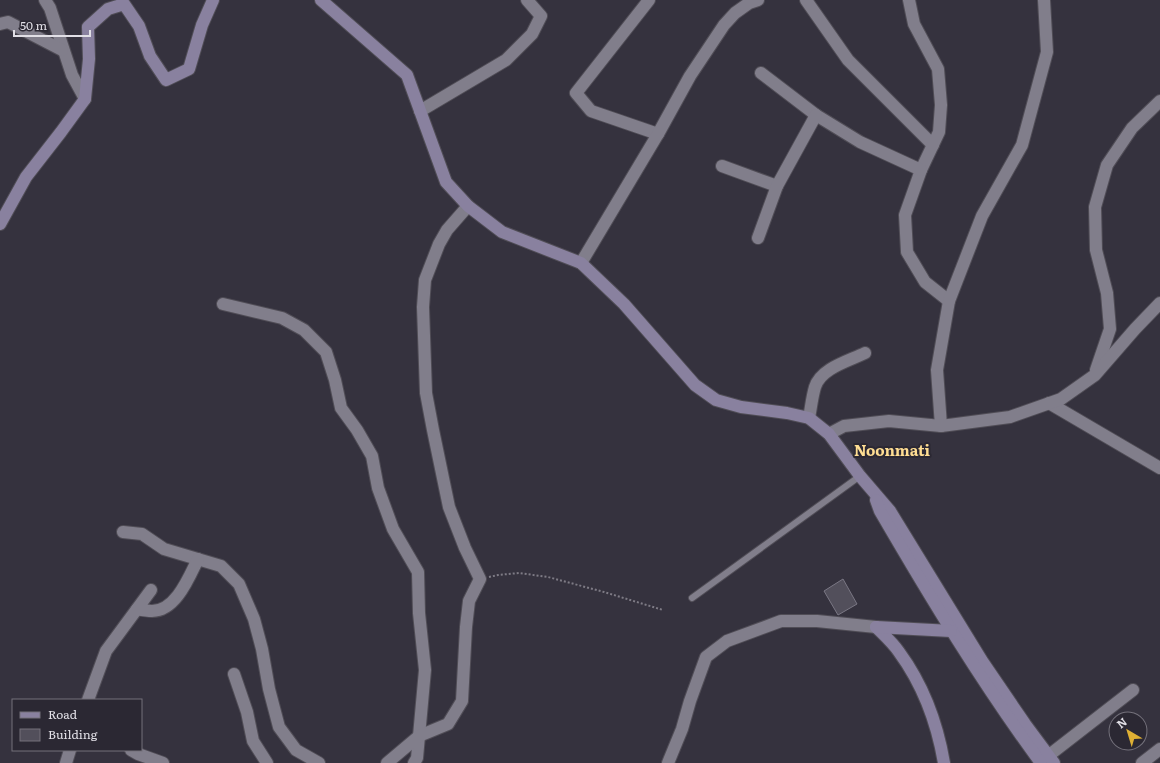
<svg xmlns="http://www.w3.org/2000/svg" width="1160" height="763" font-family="Literata,serif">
<rect width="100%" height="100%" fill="#35323e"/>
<polygon fill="#524f5b" stroke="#7a7784" points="843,579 857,604 838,615 824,591"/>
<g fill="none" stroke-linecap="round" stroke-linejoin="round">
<defs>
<polyline id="lane" points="692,598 860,476"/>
<g id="street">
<polyline points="45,0 50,8 72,75 85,99"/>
<polyline points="649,0 576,93 591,111 658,134"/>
<polyline points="806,0 848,60 933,145"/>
<polyline points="909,0 914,24 938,69 941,105 939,132 921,170 905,215 907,252 925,282 949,301"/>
<polyline points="0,24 8,22 62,50"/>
<polyline points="761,73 816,115 860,142 921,170"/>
<polyline points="420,111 506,60 532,34 541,16 527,0"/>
<polyline points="722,166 777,186"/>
<polyline points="758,238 777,186 816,115"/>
<polyline points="581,263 658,134 690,76 724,25 735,13 749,3 758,0"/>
<polyline points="223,304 282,318 304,330 326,352 335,380 341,408 357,430 372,456 378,488 393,529 418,572 419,613 425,670 417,758 414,763"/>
<polyline points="1096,370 1110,329 1107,293 1096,250 1095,207 1107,165 1132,128 1160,101"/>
<polyline points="1049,403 1160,468"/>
<path d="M809,418C811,408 812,397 815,387C821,368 849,361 865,353"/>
<polyline points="941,426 937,370 949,301 982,216 1022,145 1047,52 1044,0"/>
<polyline points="829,434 844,426 889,421 941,426 1010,417 1061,399 1095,375 1135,329 1160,303"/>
<polyline points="123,532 142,534 164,549 221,566 239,584 254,619 262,649 269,689 279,727 296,750 319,763"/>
<path d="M137,609C142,610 147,611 152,611C176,611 189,577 198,559"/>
<polyline points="234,674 247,712 253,741 267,763"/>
<polyline points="88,700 106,651 151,590"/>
<polyline points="131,750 138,754 163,763"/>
<polyline points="1048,756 1133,690"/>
<polyline points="66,763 70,750"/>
<polyline points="387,763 419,736 448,724 462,701 466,627 469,601 480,579 465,548 449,507 433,430 426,393 423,307 425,280 439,244 447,230 468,206"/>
<polyline points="668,763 682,729 690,701 706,657 727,641 781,621 817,621 876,627"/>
<polyline points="1142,763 1160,749"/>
</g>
<g id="secondary">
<polyline points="321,0 407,75 446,182 468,206 502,232 581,263 624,304 695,385 716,400 741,407 787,413 809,418 829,434 860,476 890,511 982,661 1025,724 1054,763"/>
<polyline points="0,224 26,177 61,132 85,99 89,59 88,27 108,9 124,4 139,26 150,56 166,80 189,69 202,25 213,0"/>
<path d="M876,500L880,511C930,597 982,683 1041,763"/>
<path d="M876,627C884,635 893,643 899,652C924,686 937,722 944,763"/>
<polyline points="876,627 951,631"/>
</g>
</defs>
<use href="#lane" stroke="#504d56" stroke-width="8"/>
<use href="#street" stroke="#504d56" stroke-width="14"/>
<use href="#secondary" stroke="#504d56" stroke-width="14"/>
<polyline stroke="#7e7b85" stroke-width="2" stroke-dasharray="2 2" stroke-linecap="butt" points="489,577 498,575 519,573 548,577 604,592 663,610"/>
<use href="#lane" stroke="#817e8b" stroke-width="6"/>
<use href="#street" stroke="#817e8b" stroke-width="12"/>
<use href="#secondary" stroke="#89819f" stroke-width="12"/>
</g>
<g text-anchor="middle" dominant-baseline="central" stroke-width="4" stroke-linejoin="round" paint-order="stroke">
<g font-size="15" font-weight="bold" fill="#ffde93" stroke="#2b2833">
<text x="892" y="449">Noonmati</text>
</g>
</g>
<rect x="12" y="699" width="130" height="52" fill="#2b2833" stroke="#74717b"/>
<rect x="20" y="712" width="20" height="6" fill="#89819f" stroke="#74717b"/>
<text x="48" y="719" font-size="12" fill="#e1dfe6">Road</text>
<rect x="20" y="729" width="20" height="12" fill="#524f5b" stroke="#74717b"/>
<text x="48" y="739" font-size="12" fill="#e1dfe6">Building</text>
<g transform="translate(1128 731) rotate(322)"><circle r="19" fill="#2b2833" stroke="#74717b"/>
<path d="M0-3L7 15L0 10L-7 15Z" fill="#dfb034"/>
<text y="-6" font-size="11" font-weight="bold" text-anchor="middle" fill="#e1dfe6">N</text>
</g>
<path d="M14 30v6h76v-6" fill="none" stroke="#e1dfe6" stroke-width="2"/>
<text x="20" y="30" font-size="12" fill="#e1dfe6" stroke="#2b2833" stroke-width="3" paint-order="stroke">50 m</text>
</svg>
